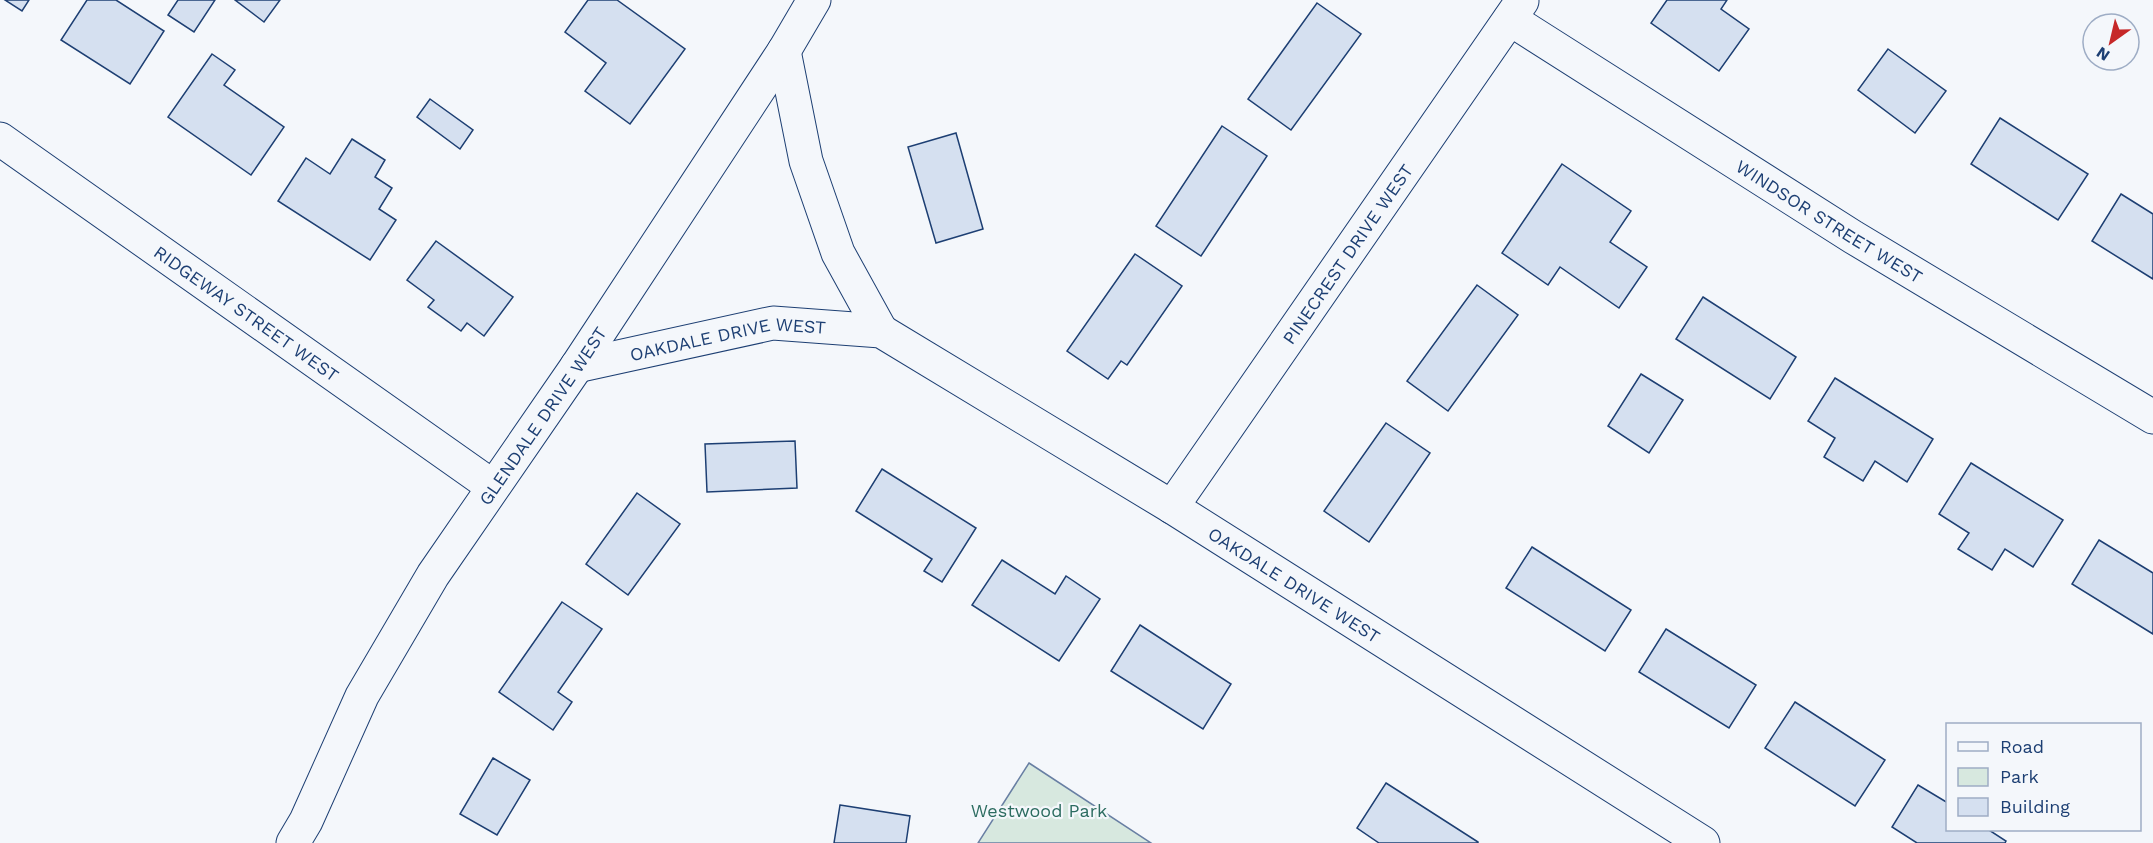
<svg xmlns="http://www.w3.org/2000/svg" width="2153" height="843" font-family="'Work Sans',sans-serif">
<rect width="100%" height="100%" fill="#f4f7fb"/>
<polygon fill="#d7e8df" stroke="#687fa3" stroke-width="1.5" points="1029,763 1151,843 978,843"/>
<g fill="#d5e0f0" stroke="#1d3f73" stroke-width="1.5">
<polygon points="5,0 29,0 22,11"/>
<polygon points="87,0 116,0 164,31 130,84 61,40"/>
<polygon points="178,0 215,0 194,32 168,15"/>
<polygon points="235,0 280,0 264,22"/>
<polygon points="588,0 617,0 685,49 630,124 585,91 606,63 565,32"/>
<polygon points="1667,0 1727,0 1721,9 1749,29 1719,71 1651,23"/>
<polygon points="1317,3 1361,34 1291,130 1248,99"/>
<polygon points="1888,49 1946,91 1915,133 1858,90"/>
<polygon points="212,54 235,70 224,85 284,127 251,175 168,117"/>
<polygon points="430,99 473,130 460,149 417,117"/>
<polygon points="2000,118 2088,174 2058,220 1971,164"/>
<polygon points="1222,126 1267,156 1201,256 1156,226"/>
<polygon points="956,133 983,229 936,243 908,147"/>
<polygon points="352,139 385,160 375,177 392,188 379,209 396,220 370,260 278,201 306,158 330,174"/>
<polygon points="1562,164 1631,211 1610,242 1647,267 1619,308 1560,267 1548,285 1502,253"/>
<polygon points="2121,194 2153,214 2153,279 2092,241"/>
<polygon points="436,241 513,297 484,336 467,323 461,331 428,307 434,300 407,280"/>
<polygon points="1135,254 1182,286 1127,365 1121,361 1108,379 1067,351"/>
<polygon points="1477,285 1518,315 1448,411 1407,381"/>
<polygon points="1703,297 1796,357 1770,399 1676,339"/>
<polygon points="1641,374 1683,400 1649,453 1608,426"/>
<polygon points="1835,378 1933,439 1907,482 1875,461 1863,481 1824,457 1835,438 1808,421"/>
<polygon points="1386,423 1430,453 1369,542 1324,511"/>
<polygon points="795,441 797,488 707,492 705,444"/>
<polygon points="1971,463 2063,520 2033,567 2005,549 1992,570 1958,549 1969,533 1939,514"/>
<polygon points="882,469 976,528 942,582 924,571 932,559 856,511"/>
<polygon points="637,493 680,524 628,595 586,564"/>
<polygon points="2099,540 2153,573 2153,634 2072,584"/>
<polygon points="1532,547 1631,610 1605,651 1506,588"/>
<polygon points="1002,560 1055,594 1066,576 1100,599 1059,661 972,605"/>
<polygon points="562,602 602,629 558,692 572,702 553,730 499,692"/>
<polygon points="1140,625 1231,684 1203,729 1111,671"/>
<polygon points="1666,629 1756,685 1729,728 1639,672"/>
<polygon points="1795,702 1885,760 1855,806 1765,748"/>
<polygon points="493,758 530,780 497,835 460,814"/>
<polygon points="1386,783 1478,842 1478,843 1379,843 1357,828"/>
<polygon points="1918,785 1948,803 1948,830 1989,830 2006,841 2005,843 1917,843 1892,827"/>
<polygon points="840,805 910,816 906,843 834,843"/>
</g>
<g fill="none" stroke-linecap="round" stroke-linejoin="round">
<defs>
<g id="street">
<path id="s1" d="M1510,19L1853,237L2153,417"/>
<polyline points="784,51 806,161 838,253 881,331"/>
<path id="s2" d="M0,139L492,486"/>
<path id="s3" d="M577,366L773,323L881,331L1172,507L1703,843"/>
<path id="s4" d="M1172,507L1522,1"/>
</g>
<g id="secondary">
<path id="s5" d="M293,843L306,821L362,696L433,575L577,366L784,51L814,0"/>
</g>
</defs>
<use href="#street" stroke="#1d3f73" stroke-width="35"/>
<use href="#secondary" stroke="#1d3f73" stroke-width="35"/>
<use href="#street" stroke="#f4f7fb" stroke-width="33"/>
<use href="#secondary" stroke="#f4f7fb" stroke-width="33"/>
</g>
<g text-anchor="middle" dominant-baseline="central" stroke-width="4.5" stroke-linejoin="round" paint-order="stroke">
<g font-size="18" fill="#1d3f73" stroke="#f4f7fb">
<text stroke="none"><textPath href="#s1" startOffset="378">WINDSOR STREET WEST</textPath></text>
<text stroke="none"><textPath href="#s4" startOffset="308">PINECREST DRIVE WEST</textPath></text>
<text stroke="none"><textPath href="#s2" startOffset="302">RIDGEWAY STREET WEST</textPath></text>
<text stroke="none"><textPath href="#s3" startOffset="154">OAKDALE DRIVE WEST</textPath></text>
<text stroke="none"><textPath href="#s5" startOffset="496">GLENDALE DRIVE WEST</textPath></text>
<text stroke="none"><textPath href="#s3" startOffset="794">OAKDALE DRIVE WEST</textPath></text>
</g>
<g font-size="18" fill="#2c6c60" stroke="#f4f7fb">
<text x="1039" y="810">Westwood Park</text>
</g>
</g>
<rect x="1946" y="723" width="195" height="108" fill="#f4f7fb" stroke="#9eadc5" stroke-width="1.5"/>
<rect x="1958" y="742" width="30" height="9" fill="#f4f7fb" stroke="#9eadc5" stroke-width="1.5"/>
<text x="2000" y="753" font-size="18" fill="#1d3f73">Road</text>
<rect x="1958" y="768" width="30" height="18" fill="#d7e8df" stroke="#9eadc5" stroke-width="1.5"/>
<text x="2000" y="783" font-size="18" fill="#1d3f73">Park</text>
<rect x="1958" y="798" width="30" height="18" fill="#d5e0f0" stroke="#9eadc5" stroke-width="1.5"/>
<text x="2000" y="813" font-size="18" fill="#1d3f73">Building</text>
<g transform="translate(2111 42) rotate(214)"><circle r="28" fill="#f4f7fb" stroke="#9eadc5" stroke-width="1.5"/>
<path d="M0-4.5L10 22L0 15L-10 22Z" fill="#c62828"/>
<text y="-9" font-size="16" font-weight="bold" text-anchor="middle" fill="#1d3f73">N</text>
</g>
</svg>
